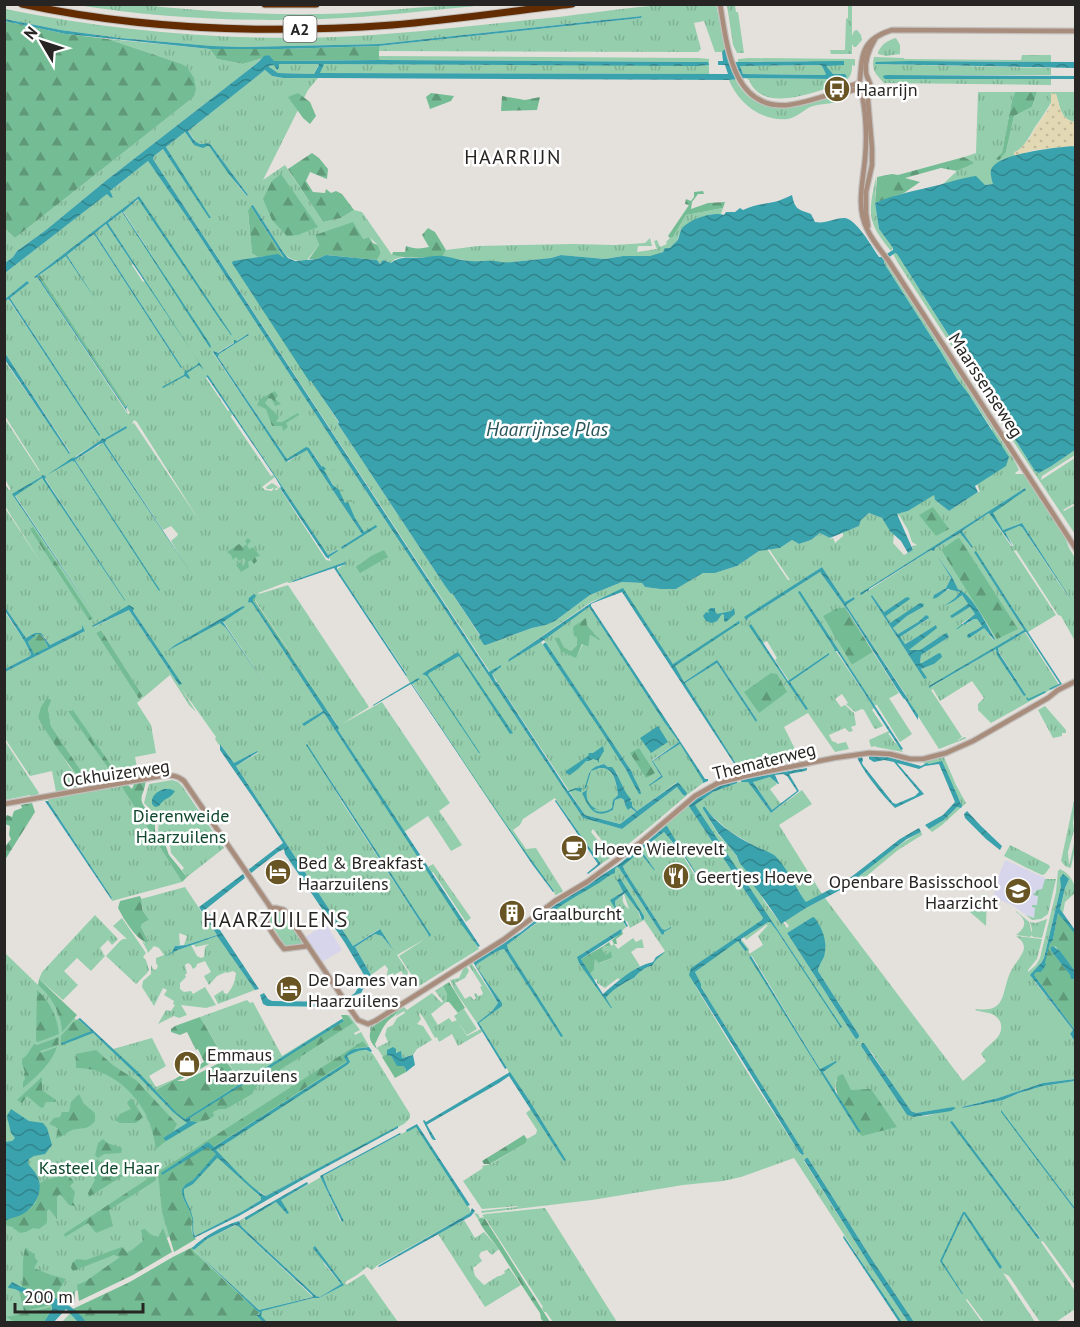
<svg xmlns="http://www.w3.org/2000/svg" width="1080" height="1327" font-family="'PT Sans',sans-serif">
<defs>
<pattern id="grass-tufts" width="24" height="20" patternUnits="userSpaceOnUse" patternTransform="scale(1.5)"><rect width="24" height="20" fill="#94ceac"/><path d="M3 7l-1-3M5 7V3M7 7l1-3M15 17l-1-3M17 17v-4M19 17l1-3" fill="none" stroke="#7fb194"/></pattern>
<pattern id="forest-firs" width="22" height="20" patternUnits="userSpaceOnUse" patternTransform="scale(1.5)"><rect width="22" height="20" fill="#74bd94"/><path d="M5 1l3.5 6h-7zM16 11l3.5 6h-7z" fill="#5f9978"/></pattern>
<pattern id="wetland-marsh" width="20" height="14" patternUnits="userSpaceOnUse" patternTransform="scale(1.5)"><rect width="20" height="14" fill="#94ceac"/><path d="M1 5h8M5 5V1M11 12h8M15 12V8" fill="none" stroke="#7fb194"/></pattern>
<pattern id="sand-dots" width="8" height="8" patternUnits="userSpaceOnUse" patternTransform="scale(1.5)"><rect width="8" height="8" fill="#e2d8b3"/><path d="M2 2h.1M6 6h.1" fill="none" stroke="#c2b99a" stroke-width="1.8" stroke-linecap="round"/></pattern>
<pattern id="water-waves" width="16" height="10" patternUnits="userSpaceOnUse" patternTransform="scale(1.5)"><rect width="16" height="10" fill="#3aa2ad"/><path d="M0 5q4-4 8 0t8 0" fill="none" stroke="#31848c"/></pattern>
</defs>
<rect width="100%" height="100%" fill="#e4e1dd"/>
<g fill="#d7d5eb">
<polygon points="1005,860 1045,878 1045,881 1036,908 1034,918 1026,915 1012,905 993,897 999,875"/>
<polygon points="326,924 342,950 322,962 305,937"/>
</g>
<g fill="url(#grass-tufts)" fill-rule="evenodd">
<path d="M134,4C196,11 259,15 321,14C376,13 431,4 486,5C431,10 377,17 322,19C241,22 158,18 77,5Z"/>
<path d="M716,4L725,46L724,52H715L704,21L694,23L701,49L698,52L379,51V46L641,18L642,16L379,44L245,47L212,46L120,38L61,30L5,19V9C114,31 224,41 335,37C406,34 478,25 548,18C587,14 627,7 666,5C683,4 699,5 716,4Z"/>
<polygon points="727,5 735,5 736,12 738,12 744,53 737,53 733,45"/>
<polygon points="848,5 852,5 852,36 854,31 857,30 861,35 862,40 856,47 854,47 852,44 852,54 831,54 830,50 845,50 846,19 848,18"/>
<path d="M896,38L900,45V54L886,56L878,54V52C882,44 888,40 896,38Z"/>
<polygon points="108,39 210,49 217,59 243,64 260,59 256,64 108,179 46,230 17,251 13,257 5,263 4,228 15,238 190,100 179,63"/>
<path d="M1022,55H1051V62C992,62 934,59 875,64L1051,68V75H886L883,77L886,79H1051V85L884,83C876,74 871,71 874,57L904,58V59L1021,60Z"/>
<polygon points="379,56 698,58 709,59 709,74 319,73 323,64 708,65 693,62 380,60"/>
<path d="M749,58L854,59H855V66L852,65C852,73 851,78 843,82V83C817,91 763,115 749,80L745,78L832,79L845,78L846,75L833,74L826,67L827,65L807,61L738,62V59Z"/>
<polygon points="278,64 319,64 314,74 278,73 268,67 272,65"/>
<polygon points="820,65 822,66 827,74 826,75 743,74 740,66"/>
<path d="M265,70L272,76L283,78H318L308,90L263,180L285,165L323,222L341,218L354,210L362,212L392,255L403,257L395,259L391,263L383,260L380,264L377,260L381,253L378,245L369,237L363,239L315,235L319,245L307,260C296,261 291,261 283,252L253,205L248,212L252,252L258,257L251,259L233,261L310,381L311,380L339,423L338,424L443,583L452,593L486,645L532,628L546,625L555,621L590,595L622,582L642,583L645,587L660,589H676L703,573H715L737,566L759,551L767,549L788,580H790L769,549L780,548L792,540L799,544L811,540L820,533L829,537L830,539L833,538L835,543L843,536V532L859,526L861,520L869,513L882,518L894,535L893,543L904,555L913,550L912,546L917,545L912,542L908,530L899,515L897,516V514L908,511L934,494L935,500L949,511L978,492H980L977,484L989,477L992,429L968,393L957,379L941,352L884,263L885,260L1014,460L1019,470L1015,473L1016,474H1024L1065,537L1069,548L1075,558V641L1061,616L1058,615L1016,550L1014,551L1056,615L1028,632L976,552H975L1024,630L929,687H931L996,649L1011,677L1026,695L999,652L998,647L1025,632L1059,685L991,723L978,710V704L984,698L972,681L940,701L933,689L931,690L962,737L955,742L964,737L967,738L939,749L907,699L908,698L846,605L855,599L854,597L845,602L822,567L745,618L747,621L748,620V618L820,572L845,607L838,608L852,665L873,652L899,693L877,705H874L800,591L829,641L874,708L872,710L883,726L876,729L874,728L864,710L862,709L855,712L846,704L848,703L842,694L835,699L841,707L845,705L854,713L856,725L851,727L853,731L849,732L845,728L829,735L832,741L837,743V744L846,742L849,749L835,752L808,713L784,727L800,759L740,770L685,683L717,663L756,721L757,720L718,661H716L684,682L674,666L739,623V622L673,664L623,589L591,602L509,659V661L541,642C564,676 588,710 611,745C621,761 629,778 641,791L634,779L632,772L543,639L589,607L664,722L679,742L652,760L661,776L649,785L663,777L653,761L680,744L704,781L703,783L687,795L677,782L637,811L632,806V802L630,801L620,783L617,773L604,764L599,765L590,771L588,780L591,770C595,770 598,768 601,768C614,767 617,786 618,795L615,798L613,808L607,811L610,812L613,810L615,800L621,798L624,800L625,805L629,810L631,808L636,812L620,824L585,815L492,674L501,667V665L490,672L153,159L154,156L163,149L210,218L166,147L185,132L194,145L209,146L239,187L247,196L248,195L211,145L197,143L188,131ZM1025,488L1026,490L992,513L1003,530L1022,523L1074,606L1022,527L1019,526L1004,532L1014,546H1011L989,513L962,531L973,547L972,548L960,533L935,548L933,551L931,550L869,590V591L860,594ZM938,556L952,577L958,589C972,595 988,625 995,639L993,640L984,628L970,637L968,634L976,630L982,626L977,619H974L967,624H961L975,614L970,607L952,617L951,616L968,604L962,595L944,606L955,598L960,592L951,589L945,591L938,597L934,595L946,588L951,578ZM872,595L884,612L905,598L886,616L890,624L920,604L923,607L907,616L893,628L898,634L918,622L926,615L928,619L900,637L904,644L912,640L936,625L909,650H920L944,634H948L949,637L921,655L920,663L934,664L921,669L926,678L924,679L872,598ZM587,625L598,638L590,635L587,647L583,644L576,657L560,649L554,638L559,637L564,647L571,651L577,645V637ZM750,625H751L763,643L767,641L777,658L775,660L789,681L829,654V655L790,682L807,709L806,710Z"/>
<path d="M735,79C757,121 798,106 833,97L836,102C829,104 820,104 813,106C804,109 798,117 788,119C762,122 738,103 729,80Z"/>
<path d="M978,92H1015L1012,100L1002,154L997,158L1006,152L1014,116L1032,107L1037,92H1075V122C1061,120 1060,107 1056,94C1049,106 1043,116 1035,127C1029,137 1025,147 1014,153L1015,156L1007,159L993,184L985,185L943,184L957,171L975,163L964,157L976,153Z"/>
<path d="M148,161L191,223L350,467L583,818L622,829L677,787L683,795L686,796L652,825L612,857L610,851L593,829L591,832L608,853L610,858L601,864L555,798L523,819L520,825L513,830L526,849L536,848L563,891L556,895H555L554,891C502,825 458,753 412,683L419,679L418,678L410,683L406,676L407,674L337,569L345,564V562L292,581L293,582L289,583L287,582L258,593L259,594L288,585L369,707L342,724L382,702L450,803L439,811L448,824L438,831L428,816L404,832L338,730V728L336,723L255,600L256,598L249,603H252L323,711L303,724L304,725L324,713L479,949L419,986L399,956L425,939L397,955L408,972L407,976L399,982L397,979L403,974L401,971L394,975L393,973L388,976L387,974L388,969L385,965L371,975L355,947L375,934L382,936L394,951L379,929L353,946L236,766L258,753L257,751L234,763L221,745H219L215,739L216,737L182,689L196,712L189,705L170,675L137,703L151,725L156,753L135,757L139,778L122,781L72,710L69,711L118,782L99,785L80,769L51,726L48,708L44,701L38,718L69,766L85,785L56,792L52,771L30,776L6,740L5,741L39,793L37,795H40L31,797L30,795L5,800V672L85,631L82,626V629L50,645L44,636L35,633L26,638L5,607V508L43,566L5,506V484L9,490H11L5,479V419L39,471H40L5,416L4,360L69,453L70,452L5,353V302L8,299L100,435L10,298L28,283L27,281L5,299V273L108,193L111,198L113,196L109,192ZM139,196L170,245L139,199L123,211L166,277L122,212L108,223L147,283L144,281L143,282L132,265L133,264L106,224L95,233L182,367H181L94,234L67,255L86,284L66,255L40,275L126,406H128L127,408L130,413L129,414L127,413L37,277L35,278L34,277ZM248,334L249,335L219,354L218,357L287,459L309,448L315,456L364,532L376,526V527L343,548L341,547L362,534L318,468L307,449L288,462L277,448L213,353L215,351L217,353ZM208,375L328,555L336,550L337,551L329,557L331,561L326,560L279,487L277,490H274L278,487L272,483L266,487L267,489H271L274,487L272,491L265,490L262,487L275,477L273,475L271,476L231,417L232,414L230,410L228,411L206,378ZM134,420L137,422L199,520L134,423L132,424ZM126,426V428L106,440L105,443L163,530L171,526L178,534L177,536L171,541L181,558L103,443L75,460L159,590L75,462L72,461L53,471L101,440V439H104ZM42,475L46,476L45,478L125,601L44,479L42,478L15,495L93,613L14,497V494L41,477ZM243,606L244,607L223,621L268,688L226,628L220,622L167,650ZM127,607L133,611L181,684L179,685L129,610L94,627L93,626ZM101,630L143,696V697L139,699L96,633ZM317,759L430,935L428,936V934L342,802Z"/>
<path d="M876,177L875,203L879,229L893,248L891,251C867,222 868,214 876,177Z"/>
<polygon points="723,208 721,214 711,214 681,229 677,241 670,248 654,256 623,256 605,259 561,255 551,258 512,262 510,264 483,261 470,262 465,260 447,258 443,256 446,250 478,246 572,244 615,245 645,243 650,238 652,246 638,246 637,252 657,249 654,241 657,240 660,247 667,244 666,242 670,238 673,237 686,215"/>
<polygon points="895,253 897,254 1035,471 1039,473 1050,467 1075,450 1075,455 1042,476 1041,480 1075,458 1075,503 1063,510 1064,511 1075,505 1075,534 1019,450 898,263 893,254"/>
<polygon points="4,611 25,642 31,654 30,656 5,669"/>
<polygon points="1045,706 1066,730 1066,733 1062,733 1062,736 1053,738 1038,710"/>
<polygon points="889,731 890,733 888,733 895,743 896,743 903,752 876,747 876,746 871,747 869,740"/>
<polygon points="944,757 956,785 966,803 942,825 932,832 929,829 944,820 957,807 961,808 961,803 939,763 925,765 923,761"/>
<polygon points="771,777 777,784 770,789 781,804 772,810 753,782 757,780"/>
<polygon points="172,780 178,782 182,786 224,848 187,877 182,870 184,868 171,853 170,845 159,836 158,833 159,820 158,817 144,803 149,784"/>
<path d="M738,782H748L771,813L802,790L812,804L779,825L822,894L806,903L777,859L729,831L709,813L705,807L703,809L718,834L737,856V859L747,872L751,882L760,891L764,901L781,924L783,922L787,928L789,926L785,921L806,908L825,898L963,1081L986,1061L981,1054C985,1048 990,1045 995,1040C1003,1033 1004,1021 994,1015C988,1012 981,1012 975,1010L976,1009C1007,1013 1001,993 1010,973C1013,965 1023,956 1024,948C1024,942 1020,939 1016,936L1042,939L1037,959L1028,970V972L1036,965L1040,958L1056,892L1058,871L1060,869C1070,874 1075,882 1075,893L1065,902L1063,913L1060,909L1065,888L1069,879H1061V886L1044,958L1036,970L1035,982L1073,1030L1070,1035L1075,1042V1079L1043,1083L998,1098L962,1107L963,1108L1003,1100L1019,1093L1043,1086L1075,1081V1285L1043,1241L1041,1242L1075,1291V1309L1056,1322H1040L1009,1276L1003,1273L1035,1322H984L967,1299L966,1300L982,1322H914L873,1261L808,1158H805L804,1161L869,1264L908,1322H902L882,1293L794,1158L741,1177L723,1181L683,1185L592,1200L482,1213L481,1211L517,1207L518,1206L482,1209L463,1181L483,1168L482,1166L491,1164L526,1143L527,1139L536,1134L537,1130L526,1113L531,1109L564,1160L527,1097L510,1073H509L507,1068L479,1023L501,1006L502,1003L476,966L477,964C485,959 496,950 504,949L561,1036H562L508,949L507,945L567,901L599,882L617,867L619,868L662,935L664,934L663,933L670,927L665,930L662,929L625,871L623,865L638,853L641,854L655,870L641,850L664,832L683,856L694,874L698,876L670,833L669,829L664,828L656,834L657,831L688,805L763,918V920L691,968L696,987L749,1075L799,1152L801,1155L804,1153L701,987L695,972L738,940L745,951L747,950L741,941V939L749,949V954L763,945L758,936L768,925H766L746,940L744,937L768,922H770L777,931L842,1027L694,805L713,792ZM617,880L644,916L640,918L639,913L626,892L624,894L629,909C623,905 622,901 623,895L615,901V905L625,922L627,921L630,928L644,920L665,951L656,960L652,966C646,966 638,973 634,978C628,980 609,992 605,997L611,1007L581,965L579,963L580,955L621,929L622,931L626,927L612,899L623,892ZM811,918L824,958L819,965L818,971L859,1035V1037L858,1038H855L787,933ZM750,956H752L820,1069L836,1062L823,1072L835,1092L836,1079L851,1090L858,1132ZM862,1043L872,1053L909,1110L916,1113L955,1107C941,1112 922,1120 907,1115L861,1046ZM1001,1110L1075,1208L1074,1209ZM951,1122H952L1040,1237L1039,1239Z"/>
<polygon points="121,786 182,882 112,901 111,899 112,898 47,799"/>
<polygon points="1075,796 1075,807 1073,823 1074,830 1068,852 1069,866 1075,839 1075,849 1071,867 1070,868 1065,866 1061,861"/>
<path d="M921,832L922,835L898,850L857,884L854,885L851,883C874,865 895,845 921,832Z"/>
<polygon points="1010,845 1049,865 1050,867 1045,874 1042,875 1025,867 1004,856"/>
<polygon points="433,864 471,918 466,922 433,872 432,873 428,867"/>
<polygon points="1045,879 1056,879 1048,914 1041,919 1032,920 1026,915 1034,918 1035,908 1032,907 1032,905 1037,905 1038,896 1033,895 1037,890 1042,889"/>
<path d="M185,887L217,935L186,945H184L187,936L179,933L180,945L175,946L173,952L191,945L197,956L201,958L204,957L205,947L209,944L196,947L193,944L217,936L255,990L218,1004L214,996L223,990L224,993L227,994C233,988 235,981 236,973L233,971L227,973L226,972L217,976L209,985L204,976L211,972L205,961L197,964L196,967L193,969L191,965L188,963L185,965L187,973L185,975L186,977L180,983V989L184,992L191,991L193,994L205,987L216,1005L206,1008L181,1005L187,1015L179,1018L174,1016L158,1024L166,1010L171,1011L175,1005L173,1004L174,1001L164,995L167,990L163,988L154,1006L142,987L143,981L151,974V965L153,969L156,970L158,966L156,963V958L164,955L159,948L154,946L148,953L147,950L142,941L145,943L148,939L141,927L142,924L148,921V919L143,911L141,899Z"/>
<polygon points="983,894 987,895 986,926 970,912"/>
<polygon points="271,910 281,910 302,941 302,944 298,946 285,947 268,918"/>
<path d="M1016,911L1029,922L1032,933V929L1030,922L1036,923L1047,919L1042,938L1033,937L1032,935L1030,937L1016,935C1026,928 1028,920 1016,912Z"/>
<polygon points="95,915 118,939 112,945 108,940 100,948 104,954 99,949 105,956 91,971 77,958 64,971 78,985 63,1000 39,979 42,972"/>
<polygon points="122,918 146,953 143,957 146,960 149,970 147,973 136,984 106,956 120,941 123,939 127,939 113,926"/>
<polygon points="633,938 636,942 642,939 644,948 637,948 631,952 640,966 620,980 618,978 605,988 597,983 597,979 594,980 590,974 594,970 595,958 600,963 612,958 606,955 602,949 604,946 611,946 614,944 618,949"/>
<polygon points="4,952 35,982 91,1033 93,1033 140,1076 113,1049 152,1038 166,1066 149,1076 156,1087 174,1079 156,1090 241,1082 218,1047 200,1017 247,1000 250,1003 253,1002 282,1056 345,1017 349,1016 347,1015 349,1015 360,1030 354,1033 355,1035 361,1032 369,1046 368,1047 363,1041 364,1050 369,1051 373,1054 410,1114 410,1118 404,1124 266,1196 259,1191 256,1193 261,1197 261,1200 243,1211 196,1236 193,1233 192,1225 114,1265 66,1298 50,1322 5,1322"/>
<polygon points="481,957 472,964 498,1003 492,1011 477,1023 455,991 450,980 459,978 464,967 466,965 469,971 465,978 455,983 465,999 470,996 474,1000 476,998 474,994 476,993 478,996 482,995 483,993 480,987 482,986 468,964"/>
<path d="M443,986L447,994L446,1002L431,1014L438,1025L449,1018L452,1022L457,1020L467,1036L481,1029L482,1032L458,1046L452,1034L439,1042L437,1037L435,1038C430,1030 426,1020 420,1013L419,1014L421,1019L417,1024L423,1026L432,1040L417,1049L413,1055L402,1058L398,1053L395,1052L383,1057L377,1048L378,1047L388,1042L385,1035L387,1028L393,1025L397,1018L405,1013L404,1011L396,1016L397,1011C387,1017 373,1022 370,1033V1027L373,1024L397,1009L399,1010L404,1007L407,1010L432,993L442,1003L443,1001L435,991H437Z"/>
<polygon points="416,1126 470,1209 470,1213 378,1265 372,1270 367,1267 357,1275 345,1282 346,1285 364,1274 398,1322 62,1322 75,1308 130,1282 173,1257 193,1247 192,1248 257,1311 313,1298 319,1298 343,1285 315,1246 325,1265 341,1284 320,1297 316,1296 241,1226 239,1221 244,1218 244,1220 276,1202 287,1214 281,1200 321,1177 340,1220 342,1222 344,1221 328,1189 323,1176"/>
<polygon points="545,1208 547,1211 617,1322 553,1322 546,1312 544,1312 542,1308 543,1307 486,1219 480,1218 478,1219 474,1213 478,1214 480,1218 484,1217 482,1215 486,1214"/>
<polygon points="464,1220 475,1238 484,1232 499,1249 492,1255 487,1250 481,1252 479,1256 482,1261 473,1268 475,1276 484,1285 498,1276 500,1276 505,1273 504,1271 509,1268 521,1285 485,1307 438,1234"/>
<polygon points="236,1225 238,1226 313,1297 259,1310 194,1250 207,1239"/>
</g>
<g fill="url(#forest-firs)">
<polygon points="4,21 66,34 108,39 179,63 187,67 194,78 196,89 194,96 190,100 15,238 4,228"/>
<polygon points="379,46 379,56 380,60 273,61 269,55 260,59 243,64 217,59 210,49 280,49"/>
<polygon points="1015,92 1037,92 1032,107 1014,116 1006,152 999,160 996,159 1002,153 1012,100"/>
<polygon points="298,93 310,102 316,116 310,124 303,118 288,97"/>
<polygon points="431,93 454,96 451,101 430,109 426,97"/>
<polygon points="502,96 525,100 540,97 537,110 501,111"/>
<polygon points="312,153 319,158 328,169 327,179 310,172 306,181 313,192 325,193 326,189 331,193 336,191 342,194 354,210 341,218 323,222 288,169"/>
<polygon points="964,157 975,163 957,171 941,168 905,178 920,182 904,193 875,203 877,177 892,174 898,175"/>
<polygon points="281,174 318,227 298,235 287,236 272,220 263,199 272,181"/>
<polygon points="703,191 704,194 698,194 692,202 691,209 708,203 725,202 723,208 686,215 673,237 670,238 668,236 689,205 685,204 686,199 691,201 694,197 694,192"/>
<polygon points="251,206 252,208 285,260 278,255 258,257 252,253 248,211"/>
<polygon points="353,222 363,239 369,237 373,243 378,245 381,253 377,260 326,255 317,259 309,259 319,245 315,235"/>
<path d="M428,228L435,232L446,250L443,256C426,258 409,259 392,255L393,252H405L406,246C414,249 420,249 429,247L422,235Z"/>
<polygon points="40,275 125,404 126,406 125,407 38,276"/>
<polygon points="275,391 278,396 275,399 281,404 275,406 272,399 268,398 265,403 279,417 276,422 282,422 298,413 299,415 286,423 288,427 283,431 282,426 272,426 266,409 257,405 260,399"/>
<polygon points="933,507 949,529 936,536 919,515"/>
<polygon points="33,527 93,619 89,620 30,529"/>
<polygon points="248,538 251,541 247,545 249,549 253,547 260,556 255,557 257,561 254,564 251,560 248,562 249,567 241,572 236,565 240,562 243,566 246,562 244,558 239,561 236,557 233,560 231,555 227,552 239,544 243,547 247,544 245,541"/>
<polygon points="958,538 960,539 1018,629 997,639 942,551 942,549"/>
<polygon points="384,550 388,557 360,573 356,567 371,556"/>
<polygon points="256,596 255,601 336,723 303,677 253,601 253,599"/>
<polygon points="845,607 873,652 852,665 823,616 838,608"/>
<polygon points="586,618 587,625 600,640 590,635 588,647 582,644 576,658 561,651 554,638 559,637 564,647 571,651 577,645 577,637 574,636 573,627"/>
<polygon points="101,630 143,696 139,699 96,633"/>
<polygon points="37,634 40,634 43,637 48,647 34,655 28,642"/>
<polygon points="771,673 777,674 787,692 759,713 744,692"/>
<path d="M47,699H50L51,701L48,708L51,726L80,769L99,785H85C67,764 52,741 38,718C40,711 41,703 47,699Z"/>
<polygon points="73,710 122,781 118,782 68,711"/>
<polygon points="639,748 655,773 646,778 630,753"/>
<path d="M146,780C145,786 144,790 142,795C139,806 150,811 155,820V831L157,837L165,844L169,855L187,877L182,882L121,786L128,785L132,789L134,784Z"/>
<polygon points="32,803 35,812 5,860 5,847 11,839 9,835 10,826 5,824 5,819 7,815 12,817 14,811 22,808 21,805"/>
<path d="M140,896C143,901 141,906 143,911C145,914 147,917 149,920L142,924L141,927L148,940L147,943C135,938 124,919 118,908L120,901Z"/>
<polygon points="1058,912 1072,927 1075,934 1075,971 1056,947 1052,946 1051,951 1075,981 1075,1030 1034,975 1036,972 1041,972 1044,965 1050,942 1053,940"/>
<path d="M622,931L623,934L616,939L617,944H614L612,940L609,942L611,946H604L602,949L606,955L611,951L612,958L599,963L595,959L594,970L590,974L581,959C594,951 613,942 622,931Z"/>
<path d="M39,979L77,1015L62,1032C61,1013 52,997 38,985Z"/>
<polygon points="449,982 465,1008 458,1013 449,1002 446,1002 447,994 443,986 437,991 435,991"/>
<path d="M37,990C50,1002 57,1016 59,1034L38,1042L36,1041Z"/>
<path d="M398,1010C395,1017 393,1016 388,1021C382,1027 379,1037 375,1044L377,1049C357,1030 383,1019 398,1010Z"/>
<path d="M341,1015H347L353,1023L258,1084L252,1094L226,1109H219L213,1112L214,1116C206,1122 198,1123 189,1120L205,1108L344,1021Z"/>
<polygon points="200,1017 223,1056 188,1076 177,1081 184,1081 225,1060 242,1082 185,1119 177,1113 156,1090 204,1062 198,1049 196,1050 187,1032 180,1035 171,1032 171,1029 175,1026"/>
<polygon points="78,1019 91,1031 61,1043 61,1036 72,1023"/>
<path d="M59,1037L58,1045L40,1051L41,1053L57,1047C51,1064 37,1076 23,1088V1082L25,1079L24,1074L25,1072L22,1064V1059L26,1056L34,1044L37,1045Z"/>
<path d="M363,1041L368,1047L356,1048L345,1057L347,1061L213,1147L207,1142L161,1173L162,1175L208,1146L216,1154L193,1180L186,1184L182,1189C181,1200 187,1205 191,1214C194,1224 188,1231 196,1239L174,1252L162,1212L158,1172Z"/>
<path d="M96,1050L114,1066L136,1080L177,1124L173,1132L163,1138L166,1141L156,1149C154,1137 151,1124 145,1113C132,1088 105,1067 76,1068V1054Z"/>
<polygon points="387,1054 391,1056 397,1065 403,1066 406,1069 406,1072 395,1078 382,1057"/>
<path d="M843,1074L851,1090L871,1089L897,1127L862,1136L858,1132L860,1131C851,1116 829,1094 838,1076Z"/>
<polygon points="42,1077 42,1090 56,1100 55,1102 46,1102 43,1108 40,1107 27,1096 22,1103 17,1100"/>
<path d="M79,1094L84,1104L95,1113V1121C86,1132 81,1126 70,1131C65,1134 62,1137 56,1138L58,1128L49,1124L54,1118L60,1117L62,1112H69L71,1102Z"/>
<polygon points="131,1098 143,1117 136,1123 120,1123 115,1120 120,1114 131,1109 127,1103"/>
<polygon points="524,1135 527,1139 526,1143 490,1164 484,1164 482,1161"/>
<polygon points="103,1139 107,1143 122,1148 121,1153 104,1154 98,1158 95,1155 98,1143"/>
<polygon points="97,1160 118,1174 124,1175 89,1197 88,1193 95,1180 89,1164"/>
<path d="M64,1169L74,1182L70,1186L75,1192L73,1202L75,1206L69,1205L60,1194L57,1197V1219L49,1209L47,1211V1223L39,1229L33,1228L26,1232L20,1233L12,1227L5,1225L4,1221C26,1211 39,1211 40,1183C51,1176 56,1181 64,1169Z"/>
<polygon points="155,1174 155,1181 109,1210 113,1226 96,1233 88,1223 65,1237 64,1234"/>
<path d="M481,1218L485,1219L550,1322H544L541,1319L540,1313C526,1292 513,1272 500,1251C493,1240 484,1232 478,1219Z"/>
<polygon points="163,1228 172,1252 133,1275 79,1301 77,1285 86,1281 120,1257 114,1255 73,1271 71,1268 72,1263 77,1259 86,1260 122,1247 128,1253 143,1241 141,1230 145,1229 151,1235 158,1237"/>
<path d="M26,1247L29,1251L35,1254V1258L38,1261L34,1268L51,1275L66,1279L58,1291L69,1298L75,1290L74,1303L69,1306L38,1291L22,1287C24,1275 21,1257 26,1247Z"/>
<polygon points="193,1247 193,1251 257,1311 260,1312 256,1316 263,1322 86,1322 82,1317 73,1309 130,1282 173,1257"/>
<polygon points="19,1291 37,1300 47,1301 51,1305 24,1311"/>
<polygon points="52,1307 44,1322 15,1322 6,1317"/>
</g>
<polygon fill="url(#wetland-marsh)" points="323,469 335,470 336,479 339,480 342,487 347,492 346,495 350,496 356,510 361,513 360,520 366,528 373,527 364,532 355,518 348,502 346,503"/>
<path fill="url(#sand-dots)" d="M1051,93L1056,94C1060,107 1061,120 1075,122V146L1034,150L1015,156L1014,152L1019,150L1029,139L1036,127L1048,110L1051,104Z"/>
<g fill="#94ceac">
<polygon points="889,698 912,734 900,742 877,705"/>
<polygon points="448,824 462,845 451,851 438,831"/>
<polygon points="99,929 107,938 90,956 81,947"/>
<polygon points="1047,1007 1063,1025 1047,1037 1032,1019"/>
<polygon points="464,1009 477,1029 467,1035 454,1016"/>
</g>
<g fill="url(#water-waves)" fill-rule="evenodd">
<polygon points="642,16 641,18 379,46 280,49 210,49 66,34 4,21 5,19 61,30 120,38 212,46 245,47 379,44"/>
<path d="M725,49L727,50L730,62L844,61V65L826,66L833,74H845L847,77L832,79L746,78L729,80L318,78H283L272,76L265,70L188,131C193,139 197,147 208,143L211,145L248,195L247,196L228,173L209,146H207L203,148L194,145L185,132L166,147L211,218H209L163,149L154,156L153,159L489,672L501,665V667L492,674L496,682H497L568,791L576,788H582L581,792L575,790L569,792L585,815L620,824L636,812L631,808L628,810L625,805L624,800L621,798L615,800L613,810C594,820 589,808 582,793L587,790C585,800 590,807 599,810L594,809V810C600,813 607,812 612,808L613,800L618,795C617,785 614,767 601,768C598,768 595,770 591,771L586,788L584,789C590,775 586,768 604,764L608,767H612C620,776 622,790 631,799L630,801L632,802V806L637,811L678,782L687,793L686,796L683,795L677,787L622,829L583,818L350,467L191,223L148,161L110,191L113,197L111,198L107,194L5,273V263L13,257L17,251L46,230L108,179L256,64L264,56L269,55L274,61L380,60L693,62H708L709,65L696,66L324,64L320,73L728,74L725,65H718V61H723L722,52ZM279,64H318L319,65L314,74L278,73L269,67V66L274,65L277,70L279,68ZM820,65L822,66L826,74L825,75L743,74L740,66Z"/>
<polygon points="910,61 1075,62 1076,68 875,64 876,62"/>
<polygon points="886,75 1075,76 1076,79 885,79 883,77 883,76"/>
<path d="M1075,146V450L1050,467L1039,473L1035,471L897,254L895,253L885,260L884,263L941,352L957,379L968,393L1009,457L1006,466L975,486L978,492L949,511L935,500L934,495L908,511L897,514L913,550L908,553L901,541L890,531L882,518L869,513L861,520L859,526L830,538L820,533L811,540L799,544L792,540L780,548L759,551L737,566L715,573H703L676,589H660L645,587L642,583L622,582L590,595L555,621L546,625L532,628L486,645H484L479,637L480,635L452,593L451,594L443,583L338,424L339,422L311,381H309L232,263L233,261L278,254L284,258L252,208L251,206L253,205L283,252L288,258L295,261L317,259L326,255L377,260L380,264L383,260L391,263C400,256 408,258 418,258C426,258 435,255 443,256C451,257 462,261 471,261C479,262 486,260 494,261C501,262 506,263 512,262L551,258L561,255L605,259L623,256H650L663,252L665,248H670C672,245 675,243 677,241C680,237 679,231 683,227C691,219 713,211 724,215L726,212H735L740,208L743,210C755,204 766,204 778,201C783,199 788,197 792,195C795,209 797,209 811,214L815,222C826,224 834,218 844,218C856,218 872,247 879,257H882L893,250V248L879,229L875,203C896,194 918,190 939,185C953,181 962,178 976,176L985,185L993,184C992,180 990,174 991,170C996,153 1060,147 1075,146Z"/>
<polygon points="139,196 232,335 231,335 220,320 138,199 123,212 210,344 211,347 210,348 122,212 108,223 204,370 199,365 187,373 190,378 189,379 185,376 163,388 162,387 184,375 185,370 187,371 197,365 199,362 106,224 95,233 182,367 181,368 94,234 67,255 96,300 66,256 38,276 125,407 128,405 126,409 128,413 37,277 35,278 34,277"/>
<polygon points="27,281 29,283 10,298 100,435 99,436 10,301 8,299 5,302 5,299"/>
<polygon points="248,334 249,335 219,354 218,357 287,459 306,447 309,448 322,467 323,466 326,469 324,470 333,485 339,490 345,503 348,502 355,518 364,532 376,525 377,527 342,549 341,547 362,534 318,468 307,450 286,462 213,352 214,351 218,353 234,343 234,340 237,341"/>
<polygon points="5,353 70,453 69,454 5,360"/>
<polygon points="208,375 328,555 337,550 338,551 329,557 329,559 326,557 280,488 281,487 275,477 207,377 206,376"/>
<polygon points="126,426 127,428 106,440 105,443 193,576 103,443 100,444 75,460 160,590 159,591 75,462 72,461 47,475 72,458 76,457 101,440 102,438 104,439"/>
<polygon points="42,475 46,476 45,479 125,600 125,601 42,478 15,496 96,618 12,494 41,477"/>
<polygon points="1025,488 1026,490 993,513 1003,530 1022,523 1075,606 1022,527 1019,526 1005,532 1013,547 989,513 962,531 973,547 972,548 960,533 935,548 934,551 931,550 869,589 868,592 867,591 861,595 860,593 867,589"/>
<polygon points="976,551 1028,632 1025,632 998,648 999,653 1026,695 1024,696 997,655 996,649 934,685 929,688 929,686 1024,630 974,552"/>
<path d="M937,555L952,577L958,589C973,595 986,624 995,639L994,640L984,628L969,638L967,637L968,634L976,630L982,626L977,619H974L966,624H964L959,628L955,630L975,614L970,607L952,618L950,616L968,604L962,595L954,601L944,606L955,598L960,592L948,589L938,597L933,599L934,595L946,588L951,578Z"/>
<polygon points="345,562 346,564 337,567 337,569 407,675 406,676 334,568 293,582 292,581"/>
<polygon points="822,567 845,602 854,597 855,599 846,605 908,699 908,700 918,715 918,720 905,699 904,699 897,689 848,611 820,572 748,618 747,621 744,617"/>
<polygon points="623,588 673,664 739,621 740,623 675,666 684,682 717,660 718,661 757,720 756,722 717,663 685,683 740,770 733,772 733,770 737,768 622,592 593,603 591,604 591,606 705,779 708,779 708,781 703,783 703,781 680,744 653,761 663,777 649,786 649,785 661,776 652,761 679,742 664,722 589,607 541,642 508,662 509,659 591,603"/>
<polygon points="800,591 903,749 901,750 837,651 834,651 835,650 798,592"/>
<polygon points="254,594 256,596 253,599 253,601 339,728 338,730 480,946 478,947 462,925 324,713 304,726 302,724 323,711 252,603 248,602 249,598"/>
<polygon points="872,595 884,612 905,598 908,597 910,599 886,616 890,623 920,603 924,604 923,607 907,616 893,628 898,634 918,622 926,615 928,616 929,618 900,637 905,644 912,640 936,625 937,628 909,650 920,650 944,634 947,633 949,637 921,655 920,663 922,663 939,653 941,654 942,657 934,664 921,669 927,678 924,679 872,598 871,596"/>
<polygon points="129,605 134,608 133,611 182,684 179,685 129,610 93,627 92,626"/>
<polygon points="243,606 245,607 223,622 269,690 226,628 220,623 167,651 175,645"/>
<path d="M5,607L26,638L35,633H41L50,645L82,629V625L85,631L5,672V669L30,656L31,654L25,642L5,611ZM37,634H40L43,637L48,647L34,654L28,642Z"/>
<polygon points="711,608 715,608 715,611 717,614 731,611 734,608 735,614 726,622 724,621 724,615 722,614 717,621 712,623 706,621 703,616 706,612 709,613 708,610"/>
<polygon points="751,624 788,681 829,653 829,655 790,682 808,709 806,710 749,626"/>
<path d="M544,643H546L632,772C634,780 641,788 641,794H639C633,784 628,772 621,762C596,722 569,684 543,645Z"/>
<polygon points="458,652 513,733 510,734 459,656 429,673 428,675 480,753 479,753 427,676 422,674"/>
<path d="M418,678L420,679L412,684C459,754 504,824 554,891L553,892L532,864L411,684L373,706V705Z"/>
<polygon points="658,726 668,742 651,753 640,738"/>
<path d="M220,744L234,763L257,751L258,752L236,766L353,946L380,929L394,951L382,936L375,934L355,947L371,975L361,993L355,995L352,1001L350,1000L346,995L349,997L355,993L364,977V975L345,943L285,854L284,849L278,852L250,874L248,870L283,843C263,811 241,781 220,750Z"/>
<polygon points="307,744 429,932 431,935 429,937 428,934 306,745"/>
<polygon points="603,746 604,751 599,759 599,763 597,760 593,759 589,761 586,761 578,769 570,775 566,773 566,771 588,756 589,753 593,753"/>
<path d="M869,756L888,757L921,766L927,763L929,764L942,761L962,806L961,808L957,807L944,820L929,829L925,825L943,815L955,802L939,764L925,766L919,769L897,763L924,794L895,808C883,796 863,772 857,757H862L863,760L862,763L863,765L893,803L896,804L915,796L919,792L894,762L884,760L874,762L869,759Z"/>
<path d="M807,768V770L805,771L789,774L799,791L771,813L748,782H741V779H744ZM783,774L787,776L797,791L772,810L753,782L770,777L778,784H779L775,775Z"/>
<path d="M737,781V783L713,792L695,805L842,1027L841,1028L777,931L770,922H768L741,939V941L748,950L745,951L738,941L695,972L701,984V987L803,1151L804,1154L802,1155L799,1152L689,975L691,968L762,920L763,918L688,805C704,793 718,784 737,781Z"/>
<path d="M164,789H170L175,791C171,799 163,798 159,806L155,807L152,804C151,796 156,792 164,789Z"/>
<polygon points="556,800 601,864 588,874 587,873 598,864 555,801"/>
<polygon points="45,801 48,801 112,898 111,899"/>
<path d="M703,807H705C716,824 735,836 753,845C760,849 768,851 774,855C786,865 796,889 806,902L846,881L900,839L919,828L921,832L907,839L895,848L844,888L806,908L781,924C772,910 763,897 753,885C750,881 750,876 747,872C743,866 738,863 737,856L718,833L703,809Z"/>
<polygon points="967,811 981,826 1002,846 1000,850 986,839 965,818 964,814"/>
<path d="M666,826H667C676,841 686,857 696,873H695L684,856L664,832L641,850L655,870H654L641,854L638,853L623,866L625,871L662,929L665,930L671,927V928L664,932V934L662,935L619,868L617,867L615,869V873C609,875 605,879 599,883C584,892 568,900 554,911V915L552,916L548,914L507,945L508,949L563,1036L561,1037L504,949C497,950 485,959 477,964L476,966L502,1003V1006L479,1023L507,1068L505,1069L477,1023L492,1011L498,1003L473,962L521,932L555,905L618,865Z"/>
<polygon points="243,874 245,878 206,909 259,989 255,990 217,936 178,950 164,957 172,952 175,946 186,945 217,935 199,907"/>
<polygon points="1063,874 1069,879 1065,888 1060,909 1075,930 1075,934 1058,913 1053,940 1050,943 1045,963 1046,965 1041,972 1036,972 1034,975 1075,1030 1075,1033 1074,1035 1075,1037 1075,1042 1070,1034 1073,1030 1030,975 1041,963 1044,958 1061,886 1060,878"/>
<polygon points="620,878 644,916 644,919 642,920 639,912 625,893 615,901 615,905 628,926 626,927 626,926 610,900 623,892 617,880"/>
<path d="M814,917C823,929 828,942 824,957C822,962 819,964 818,971L859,1035V1037L857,1039L855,1038L787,933L811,918Z"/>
<path d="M621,929L622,931L620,934L581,959L603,994C617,982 634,966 653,962L656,957L666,951L656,960L652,966C646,966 638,973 634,978C628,980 609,992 606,998L612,1008H611L579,963L577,957Z"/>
<polygon points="1053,946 1060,951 1075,971 1075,981 1074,979 1071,979 1070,975 1051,951 1051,947"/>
<polygon points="751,956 820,1069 836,1061 837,1062 823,1072 861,1132 858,1132 749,957"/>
<polygon points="264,993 268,999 272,1001 340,1002 343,1007 267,1006 263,1004 260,995"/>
<polygon points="80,1018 139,1073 177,1113 185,1119 342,1019 344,1021 190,1118 190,1121 198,1122 166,1141 163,1138 187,1123 173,1112 139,1077 93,1033 62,1045 61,1043 91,1031 78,1019"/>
<polygon points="862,1043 864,1043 911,1111 916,1113 953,1107 956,1108 951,1111 914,1117 907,1115 861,1046"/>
<path d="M369,1047L372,1051L371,1052C363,1047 355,1052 347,1056L350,1062L347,1065L216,1150C228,1162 252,1190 266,1196L398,1126V1128L302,1180L239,1216L194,1238C191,1231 193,1226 192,1218C190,1207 181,1201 182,1189L186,1184L193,1180L216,1154L208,1147L162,1175L161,1173L208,1142L214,1147L347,1062L344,1057C351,1047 358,1049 369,1047ZM217,1158L219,1159L261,1197V1200L243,1211L195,1236C191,1229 195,1223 192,1215C190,1205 183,1200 184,1189L193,1184Z"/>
<polygon points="393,1047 396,1049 396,1053 401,1051 402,1058 413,1055 415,1065 406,1072 406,1069 403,1066 397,1066 391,1056 387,1055 387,1050"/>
<polygon points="510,1072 527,1097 566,1160 564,1161 509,1076 499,1083 428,1124 427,1125 436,1140 434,1140 432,1139 423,1121 424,1120 426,1122"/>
<polygon points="1075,1079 1075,1081 1043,1086 1019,1093 1003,1100 963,1108 962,1107 998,1098 1043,1083"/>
<path d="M11,1109L29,1121L43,1123L47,1128L52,1145L45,1154L34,1156L29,1159L28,1164C31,1168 35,1171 37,1176C45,1190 35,1207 23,1214C18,1217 10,1218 5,1221L4,1167L6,1166L5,1163V1142L12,1141L15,1138L11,1133L7,1116Z"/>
<polygon points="1001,1110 1075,1208 1074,1209 1001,1112"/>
<polygon points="952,1121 1040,1238 1038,1239 1035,1235 950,1122"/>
<polygon points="417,1124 470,1205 467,1206 416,1127 407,1132 406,1130"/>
<polygon points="400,1133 401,1134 323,1176 328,1189 344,1221 342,1222 320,1176"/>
<polygon points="806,1158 808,1158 873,1261 914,1322 908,1322 869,1264 804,1160"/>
<polygon points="307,1182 308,1184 281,1200 289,1213 287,1214 276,1202 246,1220 244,1218"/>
<polygon points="472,1208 475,1211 471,1216 379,1267 378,1266 470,1213"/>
<polygon points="963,1212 965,1212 1002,1267 1000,1269 964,1214 942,1261 963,1294 962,1294 940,1261"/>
<path d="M239,1221L241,1226L316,1296L320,1297L341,1284L313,1248L315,1246L344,1285L319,1298H313L262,1311L261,1316L267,1322H263L256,1315H259L260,1312L257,1311L192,1248C204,1236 222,1226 239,1221ZM235,1225L238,1226L312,1295L313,1297L259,1310L194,1250L207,1239Z"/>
<polygon points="844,1236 902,1322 899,1322 844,1239 843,1237"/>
<path d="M12,1282C17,1284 20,1287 25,1288C29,1290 34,1290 39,1292C56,1297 76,1307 86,1322H78L66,1309L54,1322H44L52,1309V1306L47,1301L37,1300L15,1289L9,1288L8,1287Z"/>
</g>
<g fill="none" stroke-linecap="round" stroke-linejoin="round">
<g stroke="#3aa2ad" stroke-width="1.5">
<polyline points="1027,632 1061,684 1050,689"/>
<polyline points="1027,698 1028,700 1045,692"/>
</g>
<defs>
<g id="minor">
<path d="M720,4C727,45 732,110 788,105C805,103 822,97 838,92L841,89L856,84"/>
<path d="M860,80C862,52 863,39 892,30L1076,31"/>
<polyline points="838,92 843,93 857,89"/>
<path d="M862,94C866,115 867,138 865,159C863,182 856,207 867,229C872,240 881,251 888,260L1076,549"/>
<path d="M868,226L866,213V192L872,165V148L868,101V93L871,87C870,82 867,78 866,73C864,60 869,49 875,39"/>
<path d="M4,804L161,776C171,775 177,775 184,781L271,908"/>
<polyline points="271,908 276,908 284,910 351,1010 358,1020 368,1024 375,1021 503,940 555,901 587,882 641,842 695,796 718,783 745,776 834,758 869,753 890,754 910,759 923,759 946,753 973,741 1048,698 1058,690 1076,681"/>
<path d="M271,908C269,912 267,914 266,918C266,926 279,943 284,949L308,946"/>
</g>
<g id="highway">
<path d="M22,4C143,30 269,34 392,25C452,20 512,11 572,4"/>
<polyline points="265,4 316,4"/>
</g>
</defs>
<use href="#minor" stroke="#c2bfbc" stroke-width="7"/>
<use href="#highway" stroke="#c2bfbc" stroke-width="9"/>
<use href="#minor" stroke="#a98d7c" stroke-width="4.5"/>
<use href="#highway" stroke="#622c00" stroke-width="7"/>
</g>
<defs>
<symbol id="bus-disc" viewBox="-11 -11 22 22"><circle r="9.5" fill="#685523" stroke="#fff"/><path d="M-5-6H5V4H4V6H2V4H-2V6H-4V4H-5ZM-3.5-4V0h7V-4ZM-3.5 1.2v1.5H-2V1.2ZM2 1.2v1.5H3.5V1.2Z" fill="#fff"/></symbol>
<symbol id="cafe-disc" viewBox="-11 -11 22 22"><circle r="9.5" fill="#685523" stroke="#fff"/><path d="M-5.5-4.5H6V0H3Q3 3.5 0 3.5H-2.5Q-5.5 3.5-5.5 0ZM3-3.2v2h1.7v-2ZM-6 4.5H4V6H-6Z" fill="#fff"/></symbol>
<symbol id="hotel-disc" viewBox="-11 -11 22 22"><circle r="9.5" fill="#685523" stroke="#fff"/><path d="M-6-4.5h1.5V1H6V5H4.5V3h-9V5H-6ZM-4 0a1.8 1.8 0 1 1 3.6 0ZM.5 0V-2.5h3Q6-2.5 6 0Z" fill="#fff"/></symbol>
<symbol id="restaurant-disc" viewBox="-11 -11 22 22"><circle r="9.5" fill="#685523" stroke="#fff"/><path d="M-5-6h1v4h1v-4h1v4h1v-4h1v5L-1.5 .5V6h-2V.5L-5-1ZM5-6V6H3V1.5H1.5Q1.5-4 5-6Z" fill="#fff"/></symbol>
<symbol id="school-disc" viewBox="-11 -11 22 22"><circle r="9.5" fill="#685523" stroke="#fff"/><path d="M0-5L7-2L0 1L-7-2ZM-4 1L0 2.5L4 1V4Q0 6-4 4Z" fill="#fff"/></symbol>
<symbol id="building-disc" viewBox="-11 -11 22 22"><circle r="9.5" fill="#685523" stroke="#fff"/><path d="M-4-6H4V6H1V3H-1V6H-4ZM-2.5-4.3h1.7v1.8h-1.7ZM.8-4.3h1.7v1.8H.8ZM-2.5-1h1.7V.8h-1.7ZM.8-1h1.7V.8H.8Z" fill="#fff"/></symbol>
<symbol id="shop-disc" viewBox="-11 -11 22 22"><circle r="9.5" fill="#685523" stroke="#fff"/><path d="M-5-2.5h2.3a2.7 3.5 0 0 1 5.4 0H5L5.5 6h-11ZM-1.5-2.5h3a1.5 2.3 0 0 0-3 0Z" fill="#fff"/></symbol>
</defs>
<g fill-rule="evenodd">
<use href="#bus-disc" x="822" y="74" width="30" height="30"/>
<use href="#cafe-disc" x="559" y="833" width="30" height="30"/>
<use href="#hotel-disc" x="263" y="857" width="30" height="30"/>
<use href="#restaurant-disc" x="661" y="861" width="30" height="30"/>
<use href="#school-disc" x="1003" y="876" width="30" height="30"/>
<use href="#building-disc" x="497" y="898" width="30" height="30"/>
<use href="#hotel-disc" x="274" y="974" width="30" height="30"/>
<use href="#shop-disc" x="172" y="1049" width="30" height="30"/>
</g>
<g text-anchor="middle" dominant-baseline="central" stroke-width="5" stroke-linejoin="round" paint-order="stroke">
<rect fill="#fff" stroke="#676665" stroke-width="1.5" x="283.5" y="16" width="33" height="26" rx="4.5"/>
<g font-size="16" font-weight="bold" fill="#262523">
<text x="300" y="29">A2</text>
</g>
<g font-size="18" fill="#262523" stroke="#fff" text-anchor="start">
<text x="856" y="89">Haarrijn</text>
<text x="594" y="848">Hoeve Wielrevelt</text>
<text x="298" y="862">Bed &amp; Breakfast<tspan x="298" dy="21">Haarzuilens</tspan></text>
<text x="696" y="876">Geertjes Hoeve</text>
<text x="998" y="881" text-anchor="end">Openbare Basisschool<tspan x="998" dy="21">Haarzicht</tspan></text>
<text x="532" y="913">Graalburcht</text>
<text x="308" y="979">De Dames van<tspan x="308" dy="21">Haarzuilens</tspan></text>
<text x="207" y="1054">Emmaus<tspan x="207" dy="21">Haarzuilens</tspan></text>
</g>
<g font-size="18" fill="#262523" stroke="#fff">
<text transform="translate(986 385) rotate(57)">Maarssenseweg</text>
<text transform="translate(764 761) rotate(-14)">Thematerweg</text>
<text transform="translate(116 773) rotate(-8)">Ockhuizerweg</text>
</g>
<g font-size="18" fill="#0f482d" stroke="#fff">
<text x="181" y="815">Dierenweide<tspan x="181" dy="21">Haarzuilens</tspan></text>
<text x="99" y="1167">Kasteel de Haar</text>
</g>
<g font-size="20" letter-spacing="1.5" fill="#262523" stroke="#fff">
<text x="513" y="157">HAARRIJN</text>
</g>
<g font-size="20" font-style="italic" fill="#2a575c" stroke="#fff">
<text x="547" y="429">Haarrijnse Plas</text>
</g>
<g font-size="21" letter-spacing="1.5" fill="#262523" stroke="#fff">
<text x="276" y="919">HAARZUILENS</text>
</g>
</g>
<rect width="1080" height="1327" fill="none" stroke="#262523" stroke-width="12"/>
<g transform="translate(42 42) rotate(309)" stroke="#ffffff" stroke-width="4.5" paint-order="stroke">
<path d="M0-4.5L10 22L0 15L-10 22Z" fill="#262523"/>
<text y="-9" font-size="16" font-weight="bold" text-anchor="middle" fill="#262523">N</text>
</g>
<path d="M15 1303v9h128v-9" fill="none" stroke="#262523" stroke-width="3"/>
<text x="24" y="1303" font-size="18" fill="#262523" stroke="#ffffff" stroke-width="4.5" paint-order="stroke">200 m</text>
</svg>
